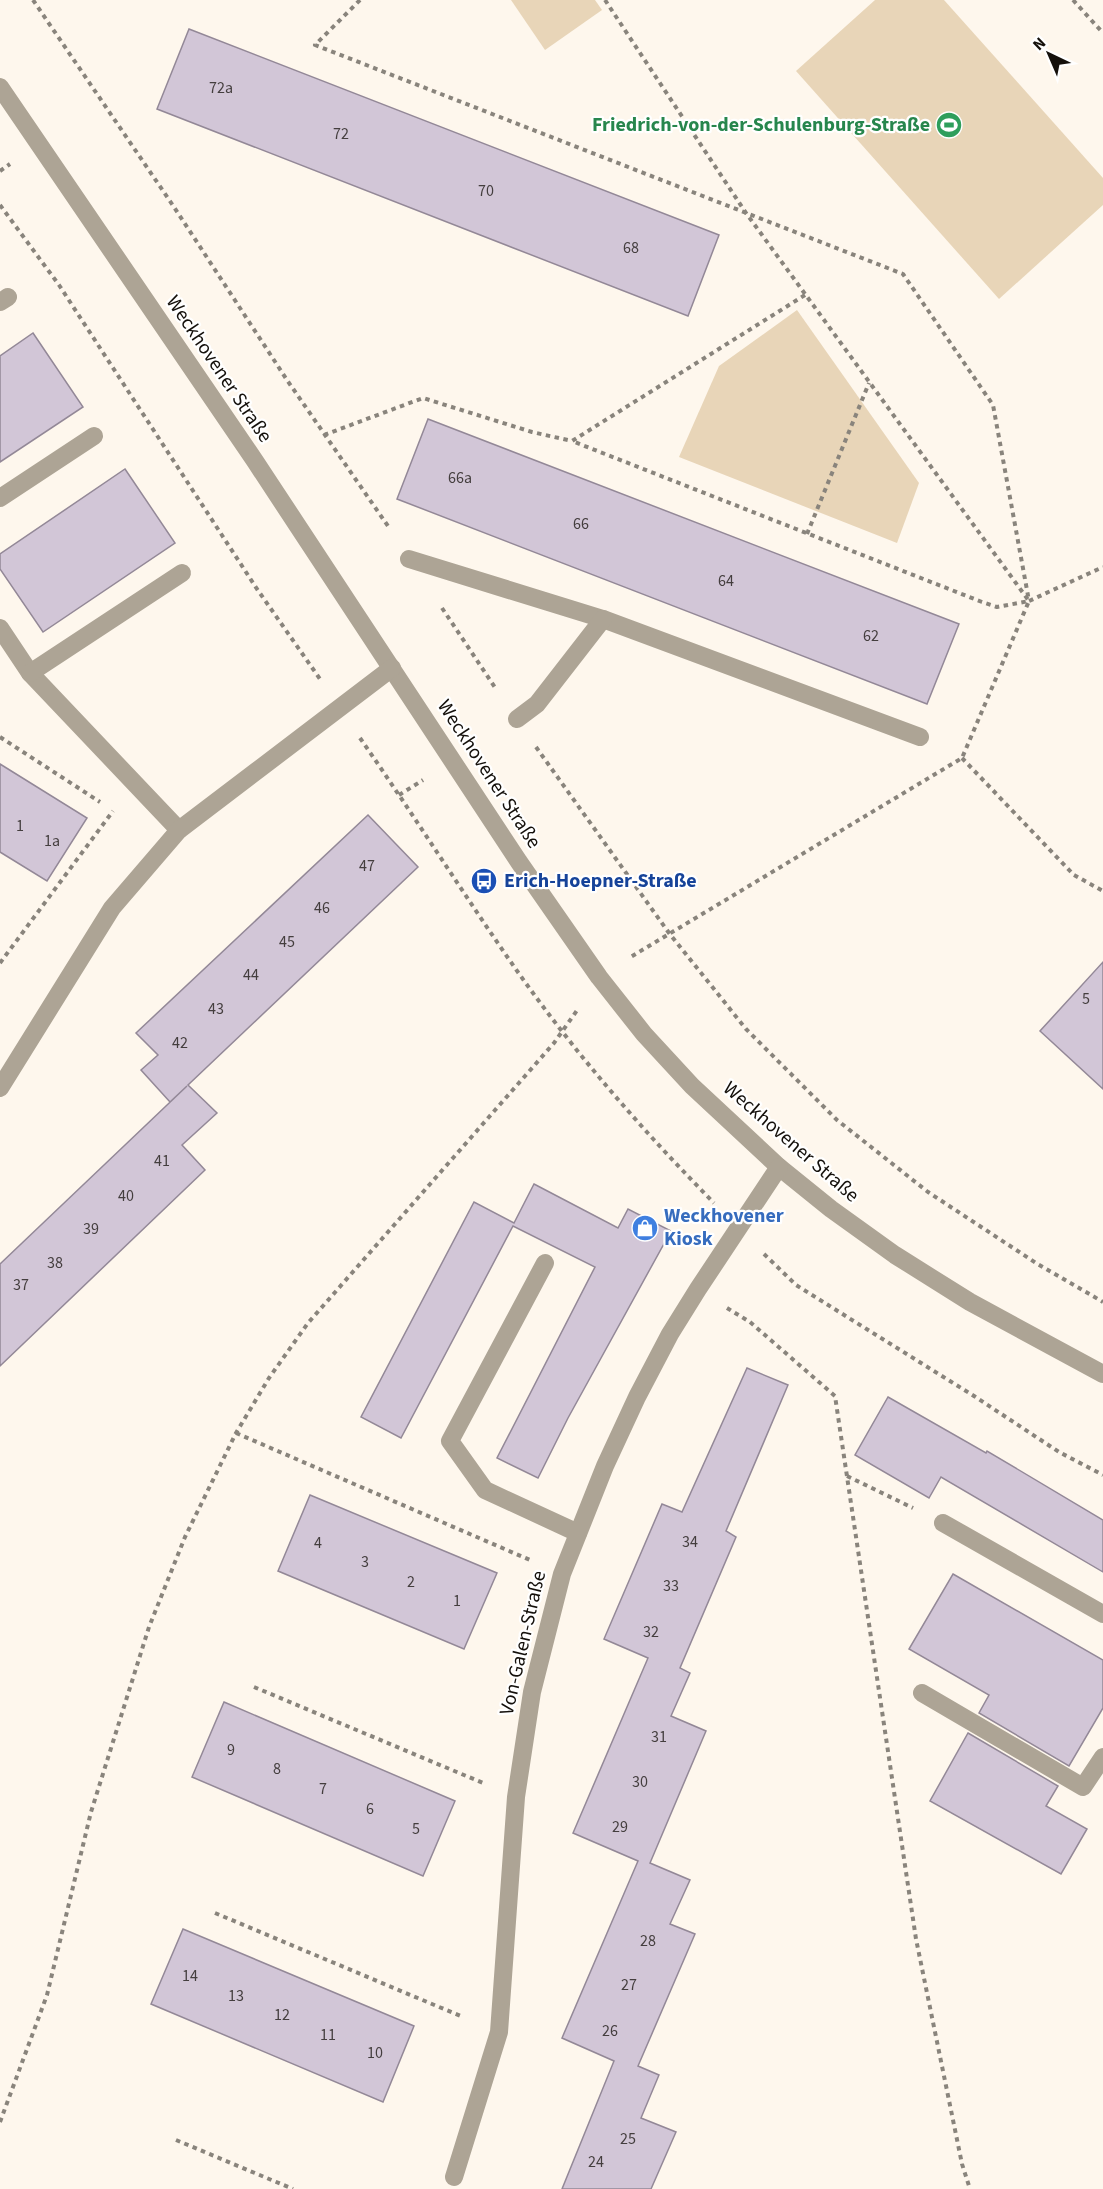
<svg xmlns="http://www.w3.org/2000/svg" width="1103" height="2189" font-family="'Source Sans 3',sans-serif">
<rect width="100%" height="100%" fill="#fef7ed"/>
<g fill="#e8d5b8">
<polygon points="511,0 595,0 602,10 545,50"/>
<polygon points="875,0 944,0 1103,178 1103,205 999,299 796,71"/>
<polygon points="797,310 919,483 897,543 679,457 719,366"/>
</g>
<g fill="#d2c6d7" stroke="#938897" stroke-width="1.5">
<polygon points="189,29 719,235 688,316 157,109"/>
<polygon points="33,333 83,407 0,462 0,356"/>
<polygon points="428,419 959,624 927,704 397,499"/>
<polygon points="125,469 175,543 43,632 0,569 0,554"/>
<polygon points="0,764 87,818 47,881 0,852"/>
<polygon points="368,815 418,867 188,1085 217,1113 182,1145 205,1170 0,1366 0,1264 187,1086 170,1102 141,1070 158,1055 136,1033"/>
<polygon points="1103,962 1103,1089 1040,1031"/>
<polygon points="534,1184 618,1228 628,1209 671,1231 568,1418 538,1478 497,1458 595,1267 513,1226 401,1438 361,1417 474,1202 514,1223"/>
<polygon points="747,1368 788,1385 726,1531 736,1537 680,1668 690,1673 671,1716 706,1731 650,1863 690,1880 670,1924 695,1934 638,2066 659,2075 641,2118 676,2132 651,2189 562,2189 614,2061 562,2038 638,1861 573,1833 648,1658 604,1639 662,1504 682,1512"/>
<polygon points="888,1397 986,1453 987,1451 1103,1520 1103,1572 941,1477 929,1498 855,1455"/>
<polygon points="310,1495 497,1573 464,1649 278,1571"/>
<polygon points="953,1574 1103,1660 1103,1708 1069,1766 979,1713 989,1695 909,1649"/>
<polygon points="224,1702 455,1801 423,1876 192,1777"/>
<polygon points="968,1733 1058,1786 1046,1806 1087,1829 1061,1874 930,1801"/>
<polygon points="183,1929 414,2026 383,2102 151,2004"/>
</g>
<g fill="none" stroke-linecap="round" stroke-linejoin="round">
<g stroke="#89847c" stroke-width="4" stroke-dasharray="4.5 4.5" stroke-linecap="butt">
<polyline points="33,0 174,207 287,380 390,529"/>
<polyline points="360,0 315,45 903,274 993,405 1029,601 1103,567"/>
<polyline points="605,0 746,213 1029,601 962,758 629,958"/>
<polyline points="1073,0 1103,33"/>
<polyline points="0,171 10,164"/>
<polyline points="0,205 59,285 257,589 320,679"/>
<polyline points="805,295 572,441 982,602 997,607 1029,601"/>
<polyline points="324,435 423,398 532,432 572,441"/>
<polyline points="807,534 869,383"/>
<polyline points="442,608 496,689"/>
<polyline points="0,737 100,802"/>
<path d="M360,738C413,814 462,892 515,968C574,1052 642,1130 714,1203"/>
<polyline points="536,747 669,933 746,1029 837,1120 928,1192 1036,1263 1103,1302"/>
<polyline points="962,758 1074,875 1103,891"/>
<polyline points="399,795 423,780"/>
<polyline points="0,963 113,811"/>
<polyline points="764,1254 796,1285 974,1396 1059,1452 1103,1475"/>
<polyline points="727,1308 750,1322 835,1396 916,1939 962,2164 970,2189"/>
<polyline points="236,1433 530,1560"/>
<polyline points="847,1476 913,1508"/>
<polyline points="254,1687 483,1783"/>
<polyline points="215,1913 463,2017"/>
<polyline points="0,2122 47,1995 91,1812 149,1627 185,1537 236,1433 269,1378 308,1323 554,1043 578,1009"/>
<polyline points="176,2140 293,2189"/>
</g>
<g stroke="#ada495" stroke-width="18">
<polyline points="0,87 255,461 519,862 599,977 644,1034 692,1086 779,1167 831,1209 895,1255 970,1302 1103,1374"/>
<polyline points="0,302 8,297"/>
<polyline points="0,498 94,436"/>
<polyline points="409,559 603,619 920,737"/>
<polyline points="0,628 30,673 179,830"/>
<polyline points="30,673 182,573"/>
<polyline points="517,719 537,704 603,619"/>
<polyline points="0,1088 112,908 179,830 392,668"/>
<polyline points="545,1263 450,1441 485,1490 578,1533"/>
<polyline points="943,1523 1103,1614"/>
<polyline points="922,1693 1083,1787 1103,1757"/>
<polyline points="454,2177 499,2032 516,1797 532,1692 562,1574 605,1466 637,1397 670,1334 698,1289 779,1167"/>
</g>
</g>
<defs>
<symbol id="stadium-disc" viewBox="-11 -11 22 22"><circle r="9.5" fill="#2e9e5b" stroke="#fff"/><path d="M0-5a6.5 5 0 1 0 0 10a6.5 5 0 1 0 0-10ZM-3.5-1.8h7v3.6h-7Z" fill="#fff"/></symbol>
<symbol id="bus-disc" viewBox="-11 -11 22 22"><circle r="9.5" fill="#1a4fb4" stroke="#fff"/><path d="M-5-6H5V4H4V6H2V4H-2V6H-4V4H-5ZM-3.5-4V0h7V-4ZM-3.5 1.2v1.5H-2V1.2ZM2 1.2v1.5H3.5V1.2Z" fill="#fff"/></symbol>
<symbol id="shop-disc" viewBox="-11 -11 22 22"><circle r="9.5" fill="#3f7fe0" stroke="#fff"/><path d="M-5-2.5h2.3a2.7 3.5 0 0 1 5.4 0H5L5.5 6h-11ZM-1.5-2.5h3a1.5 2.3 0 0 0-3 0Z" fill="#fff"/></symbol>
</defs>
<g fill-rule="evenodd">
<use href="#stadium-disc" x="934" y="110" width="30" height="30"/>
<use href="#bus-disc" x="469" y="866" width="30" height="30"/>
<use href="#shop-disc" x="630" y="1213" width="30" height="30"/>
</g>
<g text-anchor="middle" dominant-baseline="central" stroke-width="4.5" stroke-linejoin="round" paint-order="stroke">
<g font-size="16" fill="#443e3e">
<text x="221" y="88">72a</text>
<text x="341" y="134">72</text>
<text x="486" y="191">70</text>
<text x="631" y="248">68</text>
<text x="460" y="478">66a</text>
<text x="581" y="524">66</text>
<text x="726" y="581">64</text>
<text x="871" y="636">62</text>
<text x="20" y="826">1</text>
<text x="52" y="841">1a</text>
<text x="367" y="866">47</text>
<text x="322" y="908">46</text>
<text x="287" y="942">45</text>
<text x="251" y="975">44</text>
<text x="1086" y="999">5</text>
<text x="216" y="1009">43</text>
<text x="180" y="1043">42</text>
<text x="162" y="1161">41</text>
<text x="126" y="1196">40</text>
<text x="91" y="1229">39</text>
<text x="55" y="1263">38</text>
<text x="21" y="1285">37</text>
<text x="690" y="1542">34</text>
<text x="318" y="1543">4</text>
<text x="365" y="1562">3</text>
<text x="411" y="1582">2</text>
<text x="671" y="1586">33</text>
<text x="457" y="1601">1</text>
<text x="651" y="1632">32</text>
<text x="659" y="1737">31</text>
<text x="231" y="1750">9</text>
<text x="277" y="1769">8</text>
<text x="640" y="1782">30</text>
<text x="323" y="1789">7</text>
<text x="370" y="1809">6</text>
<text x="620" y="1827">29</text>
<text x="416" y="1829">5</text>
<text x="648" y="1941">28</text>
<text x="190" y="1976">14</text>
<text x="629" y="1985">27</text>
<text x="236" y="1996">13</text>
<text x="282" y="2015">12</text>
<text x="610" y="2031">26</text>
<text x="328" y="2035">11</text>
<text x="375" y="2053">10</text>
<text x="628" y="2139">25</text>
<text x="596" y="2162">24</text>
</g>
<g font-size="20" font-weight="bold" fill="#27864d" stroke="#fff" text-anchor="end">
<text x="930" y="125">Friedrich-von-der-Schulenburg-Straße</text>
</g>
<g font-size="20" fill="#14100b" stroke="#fff">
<text transform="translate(219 369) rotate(56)">Weckhovener Straße</text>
<text transform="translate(489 774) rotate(57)">Weckhovener Straße</text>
<text transform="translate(791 1142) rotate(41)">Weckhovener Straße</text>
<text transform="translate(523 1643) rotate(-77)">Von-Galen-Straße</text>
</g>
<g font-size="20" font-weight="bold" fill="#164399" stroke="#fff" text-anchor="start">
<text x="504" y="881">Erich-Hoepner-Straße</text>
</g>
<g font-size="20" font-weight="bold" fill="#366cbe" stroke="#fff" text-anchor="start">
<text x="664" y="1216">Weckhovener<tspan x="664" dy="23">Kiosk</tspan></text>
</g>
</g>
<g transform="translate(1049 54) rotate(316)" stroke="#ffffff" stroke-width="4.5" paint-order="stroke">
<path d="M0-4.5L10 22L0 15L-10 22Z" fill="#14100b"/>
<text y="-9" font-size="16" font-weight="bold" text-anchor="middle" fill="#14100b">N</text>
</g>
</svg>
